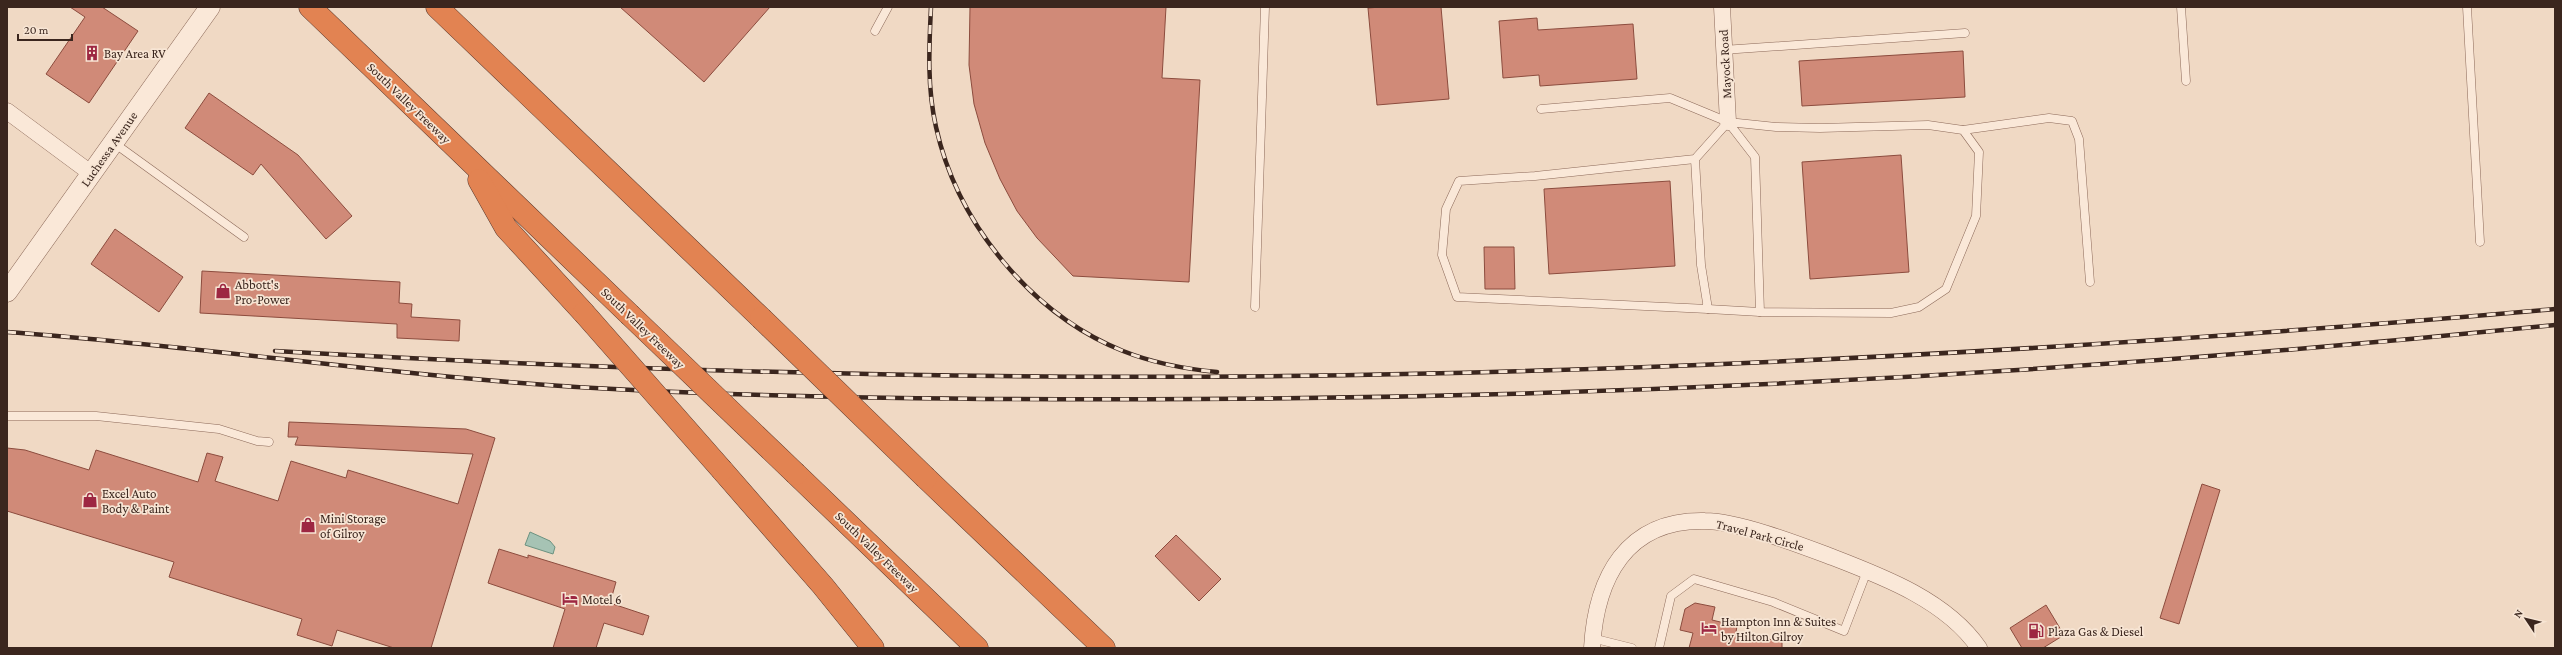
<svg xmlns="http://www.w3.org/2000/svg" width="2562" height="655" font-family="'Crimson Pro',serif">
<rect width="100%" height="100%" fill="#f0d9c4"/>
<polygon fill="#a6c3b4" stroke="#6c9280" points="530,532 550,541 555,547 553,554 525,545"/>
<g fill="#d08a78" stroke="#8c4c3e">
<polygon points="70,7 102,7 138,31 89,103 46,74 85,17"/>
<polygon points="620,7 770,7 704,82"/>
<polygon points="970,7 1166,7 1162,78 1200,80 1189,282 1073,276 1037,238 1017,211 1000,179 985,143 974,104 969,65"/>
<polygon points="1381,7 1441,7 1449,99 1377,105 1368,8"/>
<polygon points="1537,18 1538,30 1633,24 1637,79 1540,86 1539,75 1503,78 1499,21"/>
<polygon points="1963,51 1965,97 1802,106 1799,61"/>
<polygon points="209,93 298,155 352,216 326,239 261,164 253,175 185,128"/>
<polygon points="1901,155 1909,272 1810,279 1802,162"/>
<polygon points="1670,181 1675,266 1549,274 1544,189"/>
<polygon points="115,229 183,277 159,312 91,264"/>
<polygon points="1484,247 1514,247 1515,289 1485,289"/>
<polygon points="202,271 400,282 399,303 412,304 411,317 460,320 459,341 397,338 397,324 200,313"/>
<polygon points="289,422 466,429 495,438 431,648 394,648 337,630 332,646 297,635 302,619 169,577 174,562 7,511 7,448 25,450 89,470 96,450 198,482 207,453 223,457 215,481 278,501 291,461 346,478 348,470 458,504 473,454 295,445 298,437 288,437"/>
<polygon points="2202,484 2220,490 2179,624 2160,618"/>
<polygon points="1176,535 1221,579 1199,601 1155,556"/>
<polygon points="499,549 528,558 528,555 616,582 610,603 649,616 643,635 604,623 596,648 553,648 565,609 488,583"/>
<polygon points="1695,603 1715,607 1712,620 1737,626 1736,632 1782,642 1782,648 1689,648 1693,633 1680,630 1685,609"/>
<polygon points="2046,605 2064,635 2043,648 2022,648 2010,628"/>
</g>
<g fill="none" stroke-linecap="round" stroke-linejoin="round">
<defs>
<g id="service">
<polyline points="2181,7 2186,81"/>
<polyline points="2467,7 2480,242"/>
<polyline points="875,31 888,7"/>
<polyline points="1723,50 1965,33"/>
<polyline points="1541,109 1670,98 1728,122 1776,127 1820,128 1928,125 1963,130 1979,152 1976,216 1946,289 1919,307 1891,313 1760,312 1755,157 1728,122"/>
<polyline points="1963,130 2049,118 2072,121 2079,139 2090,282"/>
<polyline points="114,143 244,237"/>
<polyline points="1695,159 1535,176 1459,181 1446,209 1442,255 1457,297 1708,309 1701,265 1695,159 1728,122"/>
<polyline points="1255,307 1265,7"/>
<polyline points="1708,309 1760,312"/>
<polyline points="7,416 96,416 219,429 257,441 269,442"/>
<polyline points="1592,638 1632,648"/>
<polyline points="1659,648 1671,596 1694,579 1773,602 1844,631 1867,571"/>
</g>
<g id="minor">
<polyline points="1722,7 1728,122"/>
<polyline points="7,111 92,174"/>
<path d="M1592,648C1596,578 1626,519 1705,521C1738,521 1800,545 1832,557C1884,577 1947,601 1979,648"/>
</g>
<polyline id="tertiary" points="7,292 210,7"/>
<g id="motorway">
<polyline points="310,7 629,314"/>
<polyline points="437,7 761,318"/>
<polyline points="479,180 506,228 584,313"/>
<polyline points="722,470 823,586 873,648"/>
<polyline points="796,474 977,648"/>
<polyline points="926,478 1104,648"/>
</g>
</defs>
<use href="#service" stroke="#8c6959" stroke-width="9"/>
<use href="#minor" stroke="#8c6959" stroke-width="17"/>
<use href="#tertiary" stroke="#8c6959" stroke-width="21"/>
<use href="#motorway" stroke="#59392e" stroke-width="23"/>
<use href="#service" stroke="#fae8d8" stroke-width="8"/>
<use href="#minor" stroke="#fae8d8" stroke-width="16"/>
<use href="#tertiary" stroke="#fae8d8" stroke-width="20"/>
<use href="#motorway" stroke="#e28352" stroke-width="22"/>
<defs>
<g id="rail">
<path d="M931,7C929,48 927,87 936,127C957,223 1031,314 1123,351C1153,363 1185,369 1217,372"/>
<path d="M7,332C216,347 424,381 633,390C821,399 1009,400 1197,399C1651,397 2104,371 2555,325"/>
<path d="M275,351C611,370 948,380 1284,376C1708,371 2133,346 2555,309"/>
</g>
</defs>
<use href="#rail" stroke="#3b261e" stroke-width="4.5"/>
<use href="#rail" stroke="#f7e5d4" stroke-width="3" stroke-dasharray="9" stroke-linecap="butt"/>
<defs>
<g id="motorway-bridge">
<polyline points="584,313 722,470"/>
<polyline points="629,314 796,474"/>
<polyline points="761,318 926,478"/>
</g>
</defs>
<use href="#motorway-bridge" stroke="#59392e" stroke-width="23" stroke-linecap="butt"/>
<use href="#motorway-bridge" stroke="#e28352" stroke-width="22"/>
</g>
<defs>
<symbol id="building-bare" viewBox="-9 -9 18 18"><path d="M-4-6H4V6H1V3H-1V6H-4ZM-2.5-4.3h1.7v1.8h-1.7ZM.8-4.3h1.7v1.8H.8ZM-2.5-1h1.7V.8h-1.7ZM.8-1h1.7V.8H.8Z" fill="#9d2742" stroke="#f7e5d4" stroke-width="2.5" paint-order="stroke"/></symbol>
<symbol id="shop-bare" viewBox="-9 -9 18 18"><path d="M-5-2.5h2.3a2.7 3.5 0 0 1 5.4 0H5L5.5 6h-11ZM-1.5-2.5h3a1.5 2.3 0 0 0-3 0Z" fill="#9d2742" stroke="#f7e5d4" stroke-width="2.5" paint-order="stroke"/></symbol>
<symbol id="hotel-bare" viewBox="-9 -9 18 18"><path d="M-6-4.5h1.5V1H6V5H4.5V3h-9V5H-6ZM-4 0a1.8 1.8 0 1 1 3.6 0ZM.5 0V-2.5h3Q6-2.5 6 0Z" fill="#9d2742" stroke="#f7e5d4" stroke-width="2.5" paint-order="stroke"/></symbol>
<symbol id="fuel-bare" viewBox="-9 -9 18 18"><path d="M-5.5-6h7V0h2V4h1.3V-2.5L3-4.5l.8-.8L6-3V5H2.5V1h-1V6h-7ZM-4.2-4.7v3.2H.2V-4.7Z" fill="#9d2742" stroke="#f7e5d4" stroke-width="2.5" paint-order="stroke"/></symbol>
</defs>
<g fill-rule="evenodd">
<use href="#building-bare" x="81" y="42" width="22" height="22"/>
<use href="#shop-bare" x="212" y="280" width="22" height="22"/>
<use href="#shop-bare" x="79" y="489" width="22" height="22"/>
<use href="#shop-bare" x="297" y="514" width="22" height="22"/>
<use href="#hotel-bare" x="559" y="588" width="22" height="22"/>
<use href="#hotel-bare" x="1698" y="617" width="22" height="22"/>
<use href="#fuel-bare" x="2025" y="620" width="22" height="22"/>
</g>
<g text-anchor="middle" dominant-baseline="central" stroke-width="3.5" stroke-linejoin="round" paint-order="stroke">
<g font-size="13" fill="#3b261e" stroke="#f7e5d4" text-anchor="start">
<text x="104" y="53">Bay Area RV</text>
<text x="235" y="284">Abbott's<tspan x="235" dy="15">Pro-Power</tspan></text>
<text x="102" y="493">Excel Auto<tspan x="102" dy="15">Body &amp; Paint</tspan></text>
<text x="320" y="518">Mini Storage<tspan x="320" dy="15">of Gilroy</tspan></text>
<text x="582" y="599">Motel 6</text>
<text x="1721" y="621">Hampton Inn &amp; Suites<tspan x="1721" dy="15">by Hilton Gilroy</tspan></text>
<text x="2048" y="631">Plaza Gas &amp; Diesel</text>
</g>
<g font-size="13" fill="#3b261e" stroke="#f7e5d4">
<text transform="translate(1725 64) rotate(-93)">Mayock Road</text>
<text transform="translate(409 103) rotate(44)">South Valley Freeway</text>
<text transform="translate(109 149) rotate(-55)">Luchessa Avenue</text>
<text transform="translate(643 328) rotate(44)">South Valley Freeway</text>
<text transform="translate(1760 535) rotate(15)">Travel Park Circle</text>
<text transform="translate(877 552) rotate(44)">South Valley Freeway</text>
</g>
</g>
<rect width="2562" height="655" fill="none" stroke="#3b261e" stroke-width="16"/>
<g transform="translate(2526 619) rotate(305)" stroke="#f7e5d4" stroke-width="3" paint-order="stroke">
<path d="M0-3L7 15L0 10L-7 15Z" fill="#3b261e"/>
<text y="-6" font-size="11" font-weight="bold" text-anchor="middle" fill="#3b261e">N</text>
</g>
<path d="M18 34v6h54v-6" fill="none" stroke="#3b261e" stroke-width="2"/>
<text x="24" y="34" font-size="12" fill="#3b261e" stroke="#f7e5d4" stroke-width="3" paint-order="stroke">20 m</text>
</svg>
